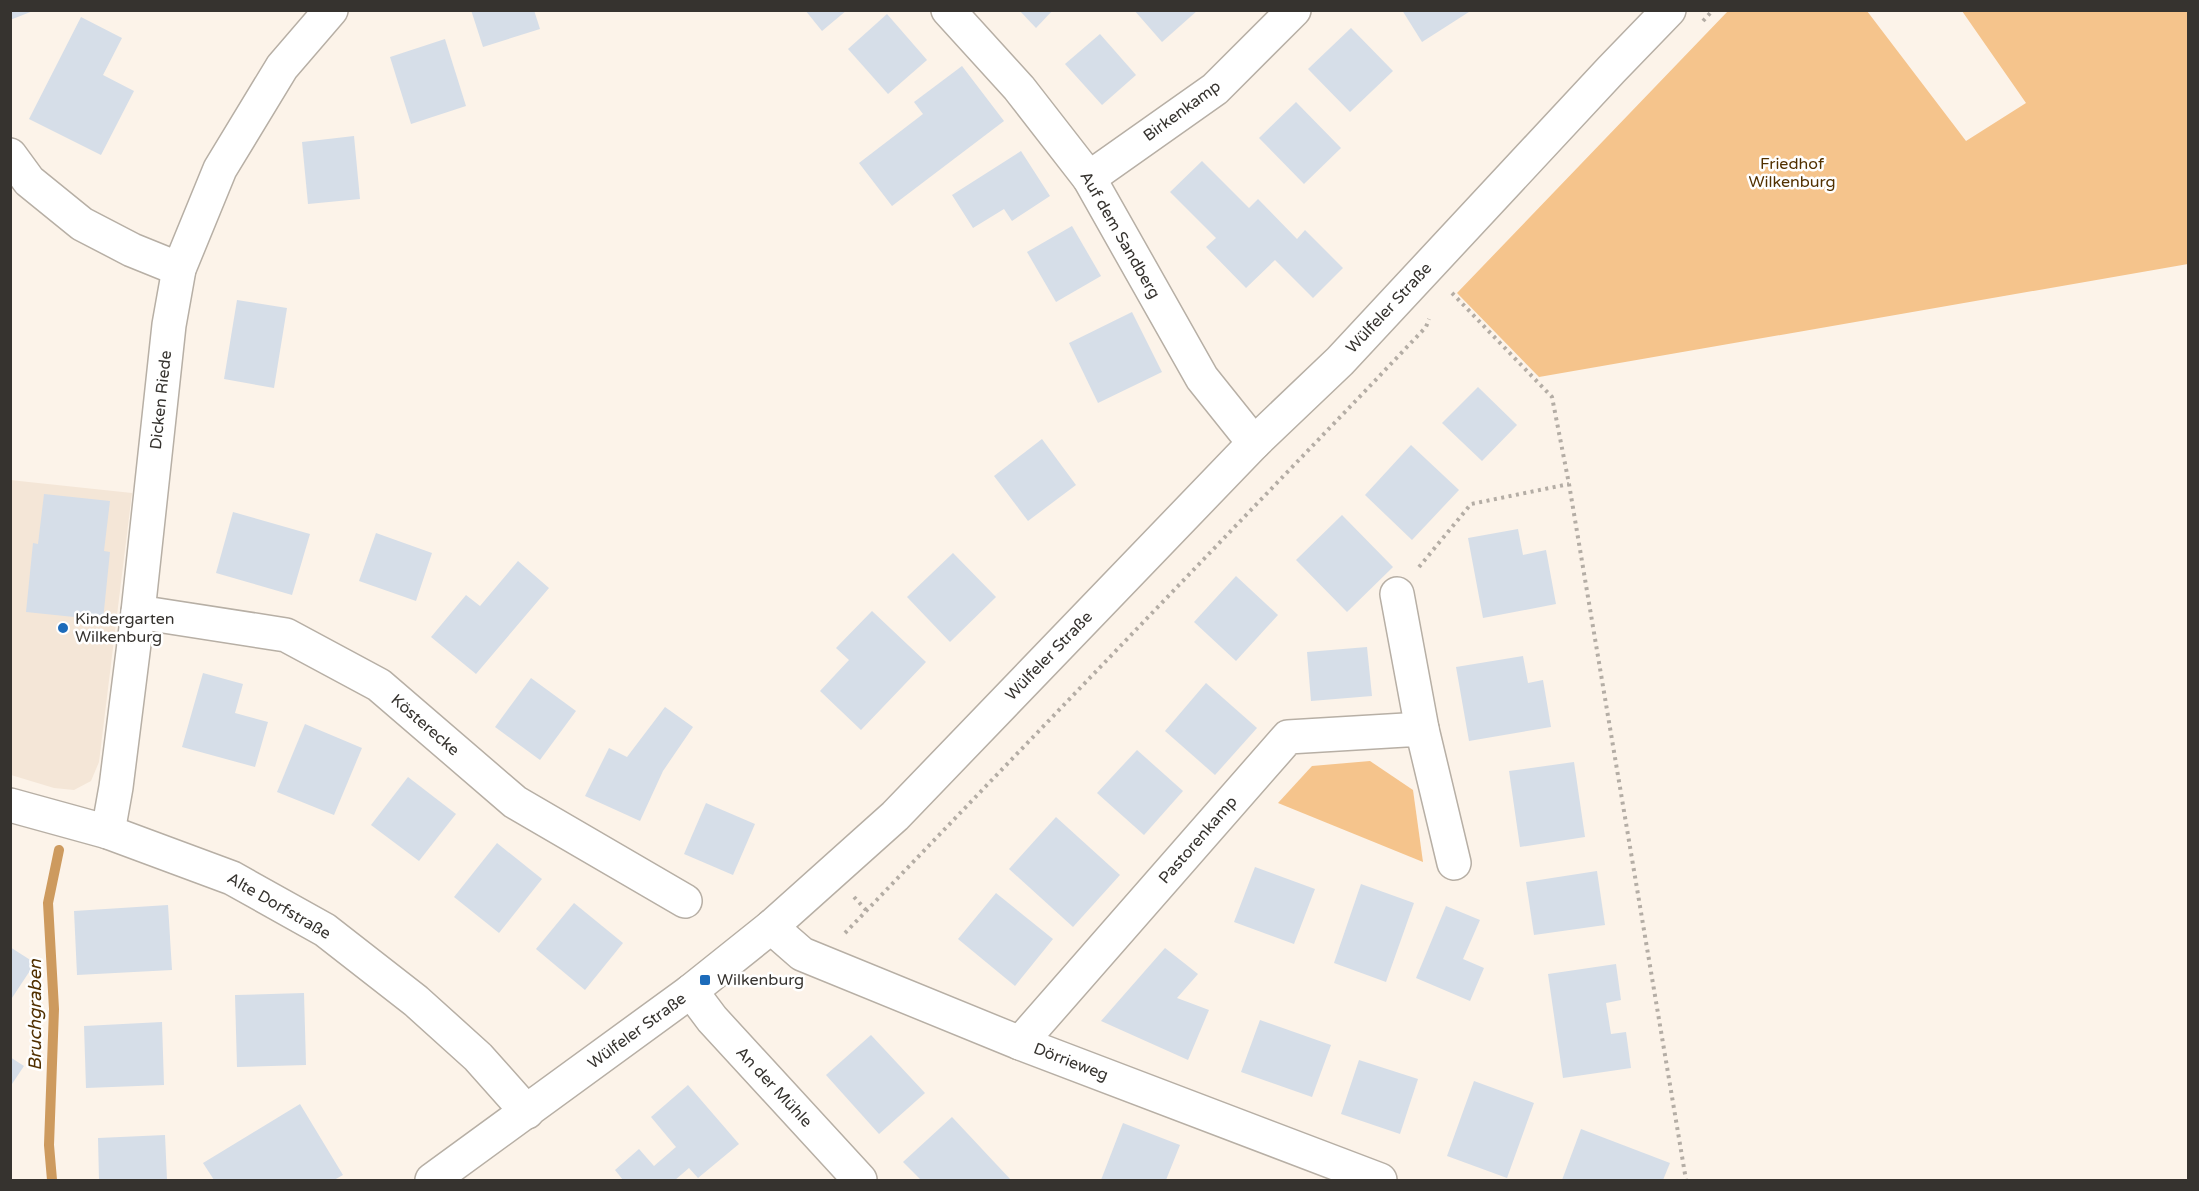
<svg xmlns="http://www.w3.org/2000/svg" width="2199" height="1191" font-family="'Varela Round',sans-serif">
<rect width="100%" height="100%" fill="#fcf3e9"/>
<polygon fill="#f4e6d7" points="10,480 132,493 99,762 91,781 74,790 54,788 11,775"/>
<g fill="#f5c48c">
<polygon points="1728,11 1867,11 1966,141 2026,103 1962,11 2188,11 2188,264 1539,377 1457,293"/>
<polygon points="1370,761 1413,790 1423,862 1278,803 1312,766"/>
</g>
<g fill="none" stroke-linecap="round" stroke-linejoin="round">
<polyline stroke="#cd9a5e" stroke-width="10" points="52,1180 49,1145 54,1009 48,903 59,850"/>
</g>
<g fill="#d6dee8">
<polygon points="471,10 534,10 540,29 483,47"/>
<polygon points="805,10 847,10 822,31"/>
<polygon points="1019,10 1053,10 1036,28"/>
<polygon points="1134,10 1198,10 1162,42"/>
<polygon points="1402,10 1472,10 1422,42"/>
<polygon points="10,11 33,11 10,20"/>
<polygon points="887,14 927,60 888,94 848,49"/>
<polygon points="81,17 122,38 103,75 134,91 101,155 29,119"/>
<polygon points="1351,28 1393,71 1350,112 1308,69"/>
<polygon points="1100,34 1136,75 1102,105 1065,64"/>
<polygon points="445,39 466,106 411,124 390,57"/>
<polygon points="962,66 1004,121 892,206 859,163 923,114 914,102"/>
<polygon points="1296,102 1341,148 1304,184 1259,138"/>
<polygon points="354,136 360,199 308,204 302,142"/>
<polygon points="1021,151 1050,196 1012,221 1004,209 973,228 952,195"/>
<polygon points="1202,161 1249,208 1258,199 1297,239 1305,230 1343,268 1313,298 1275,260 1246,288 1206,247 1216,238 1170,192"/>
<polygon points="1072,226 1101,276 1056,302 1027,252"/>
<polygon points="237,300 287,308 274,388 224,379"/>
<polygon points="1132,312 1162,372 1098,403 1069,343"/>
<polygon points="1478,387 1517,425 1482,461 1442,423"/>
<polygon points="1042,439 1076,485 1028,521 994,476"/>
<polygon points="1411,445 1459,490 1412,540 1365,495"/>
<polygon points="44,494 110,501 104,551 110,552 103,620 26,612 33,543 38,544"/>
<polygon points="233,512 310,534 292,595 216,573"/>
<polygon points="1342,515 1393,567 1347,612 1296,560"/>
<polygon points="1518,529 1523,555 1546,550 1556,604 1483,618 1468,538"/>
<polygon points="376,533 432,553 416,601 359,581"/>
<polygon points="953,553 996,597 950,642 907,597"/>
<polygon points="518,561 549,588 476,674 431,637 466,595 480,606"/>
<polygon points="1236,576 1278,615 1236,661 1194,622"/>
<polygon points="872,611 926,662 861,730 820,691 849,660 836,648"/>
<polygon points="1367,647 1372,696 1311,701 1307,652"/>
<polygon points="1523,656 1528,683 1543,680 1551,727 1469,741 1456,667"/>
<polygon points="203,673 243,684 235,713 268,722 255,767 182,747"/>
<polygon points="531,678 576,711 540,760 495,727"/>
<polygon points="1206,683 1257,728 1215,775 1165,731"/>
<polygon points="665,707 693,727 663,771 640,821 585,796 609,748 627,757"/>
<polygon points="305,724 362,748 334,815 277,792"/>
<polygon points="1137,750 1183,791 1144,835 1097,793"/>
<polygon points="1574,762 1585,837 1520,847 1509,771"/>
<polygon points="408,777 456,814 419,861 371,825"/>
<polygon points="706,803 755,824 733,875 684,854"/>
<polygon points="1056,817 1120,875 1073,927 1009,869"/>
<polygon points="497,843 542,879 499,933 454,897"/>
<polygon points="1255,867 1315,889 1294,944 1234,922"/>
<polygon points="1597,871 1605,925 1534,935 1526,882"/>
<polygon points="1361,884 1414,903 1386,982 1334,963"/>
<polygon points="996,893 1053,939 1015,986 958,939"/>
<polygon points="574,903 623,943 585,990 536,949"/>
<polygon points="168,905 172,970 77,975 74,911"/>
<polygon points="1446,906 1480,920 1463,959 1484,968 1470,1001 1416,978"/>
<polygon points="10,947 35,963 10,1001"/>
<polygon points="1165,948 1198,974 1177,998 1209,1010 1188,1060 1101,1021"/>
<polygon points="1616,964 1621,1000 1606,1003 1611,1034 1626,1032 1631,1068 1563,1078 1548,974"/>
<polygon points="304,993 306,1065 237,1067 235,995"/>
<polygon points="1260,1020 1331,1045 1312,1097 1241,1072"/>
<polygon points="162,1022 164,1085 86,1088 84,1026"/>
<polygon points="871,1035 925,1093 879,1134 826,1075"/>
<polygon points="10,1057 24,1066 10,1087"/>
<polygon points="1359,1060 1418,1079 1400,1134 1341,1114"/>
<polygon points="1474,1081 1534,1103 1507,1178 1447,1156"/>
<polygon points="688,1085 739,1144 698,1178 689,1168 675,1180 623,1180 615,1170 639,1149 654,1166 676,1147 651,1117"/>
<polygon points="300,1104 343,1175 334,1180 214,1180 203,1163"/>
<polygon points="952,1117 1011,1180 921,1180 903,1162"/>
<polygon points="1123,1123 1180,1145 1166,1180 1101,1180"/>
<polygon points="1581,1129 1670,1163 1663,1180 1562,1180"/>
<polygon points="165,1135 167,1180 99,1180 98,1138"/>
</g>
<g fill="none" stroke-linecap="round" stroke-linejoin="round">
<defs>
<g id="street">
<polyline points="948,10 1019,88 1089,178 1202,378 1254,443"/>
<polyline points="10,155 29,181 82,224 132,250 179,269"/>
<polyline points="1089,178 1215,89 1294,10"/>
<polyline points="1397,594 1422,729"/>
<polyline points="138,612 286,635 379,685 515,802 685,901"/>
<polyline points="108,832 116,787 138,612 169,325 179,269 220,169 282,67 331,10"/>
<polyline points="771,927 802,954 1020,1043 1380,1180"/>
<polyline points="691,991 712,1019 860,1180"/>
<polyline points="1020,1043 1288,737 1422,729 1454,863"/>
</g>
<g id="secondary">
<polyline points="10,805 108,832 232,878 325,930 416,1001 478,1057 527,1112"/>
<polyline points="432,1180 691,991 771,927 895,816 1254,443 1340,361 1611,70 1669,10"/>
</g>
</defs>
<use href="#street" stroke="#b7afa5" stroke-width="36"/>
<use href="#secondary" stroke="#b7afa5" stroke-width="36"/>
<g stroke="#b4ada5" stroke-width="4" stroke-dasharray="3 4.5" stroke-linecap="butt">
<polyline points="1703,21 1713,10"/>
<polyline points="1452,293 1552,397 1569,484 1686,1180"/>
<polyline points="1419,567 1471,504 1569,484"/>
<polyline points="854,897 866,910"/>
<polyline points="845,933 1368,388 1426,327 1429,319"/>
</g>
<use href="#street" stroke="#fff" stroke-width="33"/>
<use href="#secondary" stroke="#fff" stroke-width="33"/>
</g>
<g fill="#1c6bba" stroke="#fff" stroke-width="2">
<circle cx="63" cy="628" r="6"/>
<rect x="699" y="974" width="12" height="12" rx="3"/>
</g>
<g text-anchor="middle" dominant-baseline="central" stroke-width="5" stroke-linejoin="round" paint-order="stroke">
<g font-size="16" fill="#36332f" stroke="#fff">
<text transform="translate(1182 111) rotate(-36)">Birkenkamp</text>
<text transform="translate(1120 235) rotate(60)">Auf dem Sandberg</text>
<text transform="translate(1389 308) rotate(-47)">Wülfeler Straße</text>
<text transform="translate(161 400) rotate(-84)">Dicken Riede</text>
<text transform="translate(1049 656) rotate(-46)">Wülfeler Straße</text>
<text transform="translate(425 725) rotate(41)">Kösterecke</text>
<text transform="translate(1198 840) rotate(-49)">Pastorenkamp</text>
<text transform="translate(279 906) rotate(30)">Alte Dorfstraße</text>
<text transform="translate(637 1031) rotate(-36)">Wülfeler Straße</text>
<text transform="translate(1071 1062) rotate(21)">Dörrieweg</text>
<text transform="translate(774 1087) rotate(47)">An der Mühle</text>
</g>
<g font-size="16" fill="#523100" stroke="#fff">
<text x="1792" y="164">Friedhof<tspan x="1792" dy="18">Wilkenburg</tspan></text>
</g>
<g font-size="16" fill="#36332f" stroke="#fff" text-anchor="start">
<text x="75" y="619">Kindergarten<tspan x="75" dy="18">Wilkenburg</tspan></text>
<text x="717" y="980">Wilkenburg</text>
</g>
<g font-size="18" font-style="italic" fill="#513000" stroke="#fff">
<text transform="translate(35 1015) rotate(-90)">Bruchgraben</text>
</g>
</g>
<rect width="2199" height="1191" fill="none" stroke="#36332f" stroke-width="24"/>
</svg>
